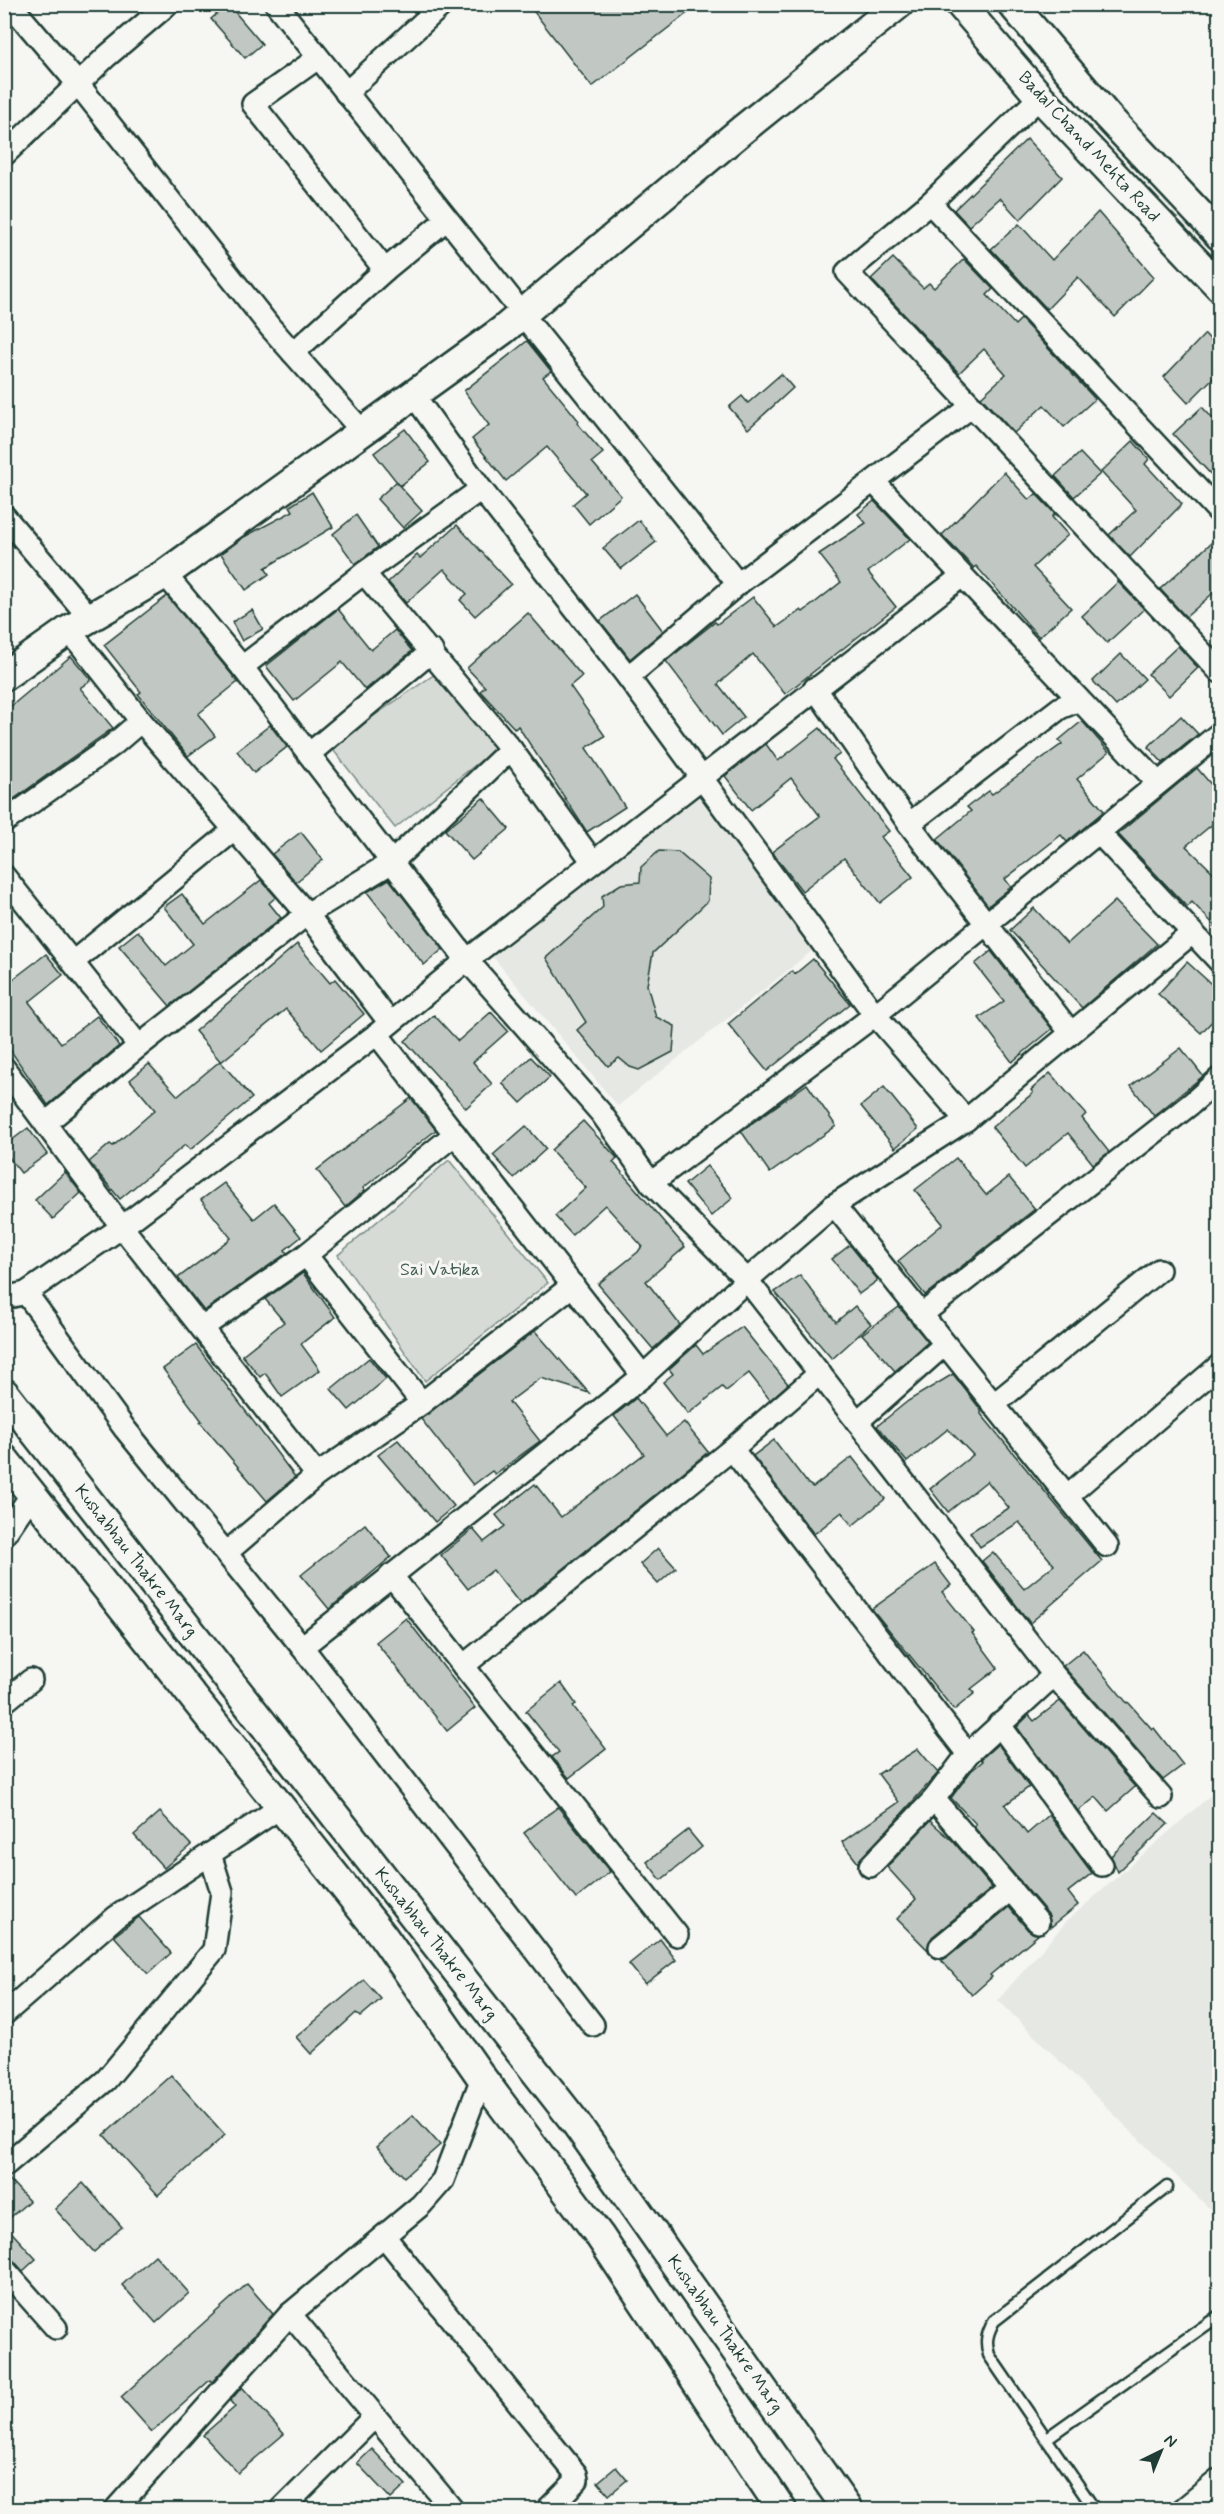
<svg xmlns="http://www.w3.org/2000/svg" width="1224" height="2514" font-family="Mynerve,sans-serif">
<rect width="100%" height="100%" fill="#f6f6f2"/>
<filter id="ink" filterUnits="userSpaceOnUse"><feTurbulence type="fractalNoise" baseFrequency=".0167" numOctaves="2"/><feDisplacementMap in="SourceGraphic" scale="12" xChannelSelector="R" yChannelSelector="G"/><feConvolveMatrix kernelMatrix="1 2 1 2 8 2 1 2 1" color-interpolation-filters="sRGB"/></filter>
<g filter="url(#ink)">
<g fill="#e6e8e4">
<polygon points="697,791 818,946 618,1106 488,951"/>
<polygon points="1219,1788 1219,2218 998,2000 1067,1921"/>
</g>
<g fill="#d6dbd6" stroke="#7a8c85" stroke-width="1.5">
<polygon points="438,672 497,748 395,828 330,746"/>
<polygon points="449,1160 548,1283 425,1381 338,1255"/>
</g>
<g fill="#c1c8c3" stroke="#1f3d34" stroke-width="1.5">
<polygon points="228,4 262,44 245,58 211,19"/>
<polygon points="528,4 699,4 592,87"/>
<polygon points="1027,139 1062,177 1020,220 1000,198 969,226 954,210"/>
<polygon points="1098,212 1154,277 1115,317 1078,277 1047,309 991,249 1019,224 1052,260"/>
<polygon points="893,258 923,288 929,283 934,288 964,259 993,289 987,295 1015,325 1021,319 1095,399 1064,427 1044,405 1014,433 981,397 1006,374 984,349 959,373 871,279"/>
<polygon points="1205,334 1220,350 1220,371 1188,403 1164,377"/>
<polygon points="527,341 551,371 543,377 579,421 577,423 603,453 592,462 621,496 589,524 573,504 586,493 547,447 506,481 472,439 489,425 464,391"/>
<polygon points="781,374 793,388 748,429 729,407 742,396 748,403"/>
<polygon points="1202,407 1220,426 1220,484 1173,434"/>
<polygon points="405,429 430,462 400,486 374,453"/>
<polygon points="1133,441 1149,459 1145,464 1182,504 1130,557 1109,535 1136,510 1101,472"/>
<polygon points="1080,453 1100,474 1074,497 1055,476"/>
<polygon points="1004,472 1029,500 1036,494 1055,514 1052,517 1068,535 1033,567 1071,608 1039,637 976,566 974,568 942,535"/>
<polygon points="396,482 422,511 403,528 377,499"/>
<polygon points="312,492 333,527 265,568 269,574 246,590 221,554 244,537 293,511 290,506"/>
<polygon points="874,501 910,539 868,572 896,607 785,694 753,654 718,684 744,717 722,735 666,661 715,622 717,624 753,597 777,627 801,610 803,612 841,582 819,554 866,523 858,514"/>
<polygon points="356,515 378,547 355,564 333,534"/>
<polygon points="639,520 656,542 621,569 603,548"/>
<polygon points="457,525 511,584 475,616 460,600 467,594 444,569 406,603 388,582 417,555 420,558"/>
<polygon points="1220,535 1220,587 1186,617 1160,589"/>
<polygon points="1118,582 1144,609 1107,643 1082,616"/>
<polygon points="635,594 663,631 630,659 600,621"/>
<polygon points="167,596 238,682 198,714 215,736 188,756 138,694 141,692 104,645"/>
<polygon points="338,609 371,650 395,630 412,651 365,690 342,662 294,701 266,666"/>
<polygon points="252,610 263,629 242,641 232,622"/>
<polygon points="528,613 582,676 570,686 605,736 586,748 625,807 587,832 518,726 515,729 480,691 485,687 467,668"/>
<polygon points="1178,646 1198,668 1169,696 1148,674"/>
<polygon points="1121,654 1145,679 1116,706 1093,681"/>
<polygon points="71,656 91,680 80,688 113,728 4,806 4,712"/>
<polygon points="1181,716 1198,734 1163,763 1148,747"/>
<polygon points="1082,721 1109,752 1077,779 1104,811 1067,842 1061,835 1005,879 1011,887 988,906 937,839 971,811 967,807 989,791 992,794 1062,744 1059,740"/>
<polygon points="270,725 287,747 254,773 237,751"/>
<polygon points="820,728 840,754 833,759 889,831 881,837 913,877 880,903 844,858 802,891 772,852 820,816 791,778 751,810 725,776 766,744 778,761"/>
<polygon points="1197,768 1220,795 1220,818 1186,846 1220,879 1220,931 1192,902 1187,907 1118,834"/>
<polygon points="483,798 509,829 472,860 445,830"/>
<polygon points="301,832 323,860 296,882 272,854"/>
<polygon points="659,851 678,852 709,879 708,901 653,953 647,985 656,1017 675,1026 673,1052 639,1070 630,1067 619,1058 608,1066 577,1030 586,1022 546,958 603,907 602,896 621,884 640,882 641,867"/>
<polygon points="389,879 443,949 424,965 367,892"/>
<polygon points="261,880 276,897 269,903 281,918 170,1006 119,946 138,931 166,966 193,944 164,907 182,894 205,924"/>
<polygon points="1115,901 1157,944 1082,1008 1010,930 1034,908 1067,944"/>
<polygon points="297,944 330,983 335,979 364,1014 321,1050 286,1009 221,1062 195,1031"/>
<polygon points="991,951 1052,1029 1012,1062 979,1018 1004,1001 975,964"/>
<polygon points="46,954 63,975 29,1002 61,1043 97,1016 119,1046 48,1105 4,1041 4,986"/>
<polygon points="813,959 850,1004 767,1071 728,1024 792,971 795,974"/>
<polygon points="1187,962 1220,992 1220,1013 1201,1033 1158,994"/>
<polygon points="491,1012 508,1031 473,1062 492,1084 466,1108 405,1041 434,1015 458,1041"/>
<polygon points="1181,1048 1203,1076 1154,1116 1131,1086"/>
<polygon points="531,1057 550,1077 521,1103 502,1083"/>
<polygon points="220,1061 252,1098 190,1150 185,1145 120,1199 89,1162 110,1144 113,1146 155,1110 130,1080 149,1064 178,1096"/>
<polygon points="1050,1073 1086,1114 1082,1118 1109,1152 1093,1164 1068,1133 1025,1168 992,1127 1033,1093 1031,1090"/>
<polygon points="807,1084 836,1126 770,1173 741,1131"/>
<polygon points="884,1087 918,1129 895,1148 861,1106"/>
<polygon points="411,1098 436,1130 363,1188 365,1190 345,1207 317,1170"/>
<polygon points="583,1121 617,1158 613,1162 685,1247 646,1281 680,1325 653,1349 598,1284 638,1252 642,1246 605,1205 572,1235 555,1216 586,1188 551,1150"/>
<polygon points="526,1126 546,1149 514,1178 493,1155"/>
<polygon points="28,1128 47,1154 21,1173 4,1151 4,1146"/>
<polygon points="956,1158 986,1195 1009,1177 1035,1209 925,1295 898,1261 943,1224 915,1190"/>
<polygon points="707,1166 733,1198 711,1216 685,1184"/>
<polygon points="65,1172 81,1193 53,1219 35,1200"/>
<polygon points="224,1183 254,1219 274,1203 301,1237 285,1250 287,1253 204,1311 178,1278 231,1238 201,1200"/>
<polygon points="850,1245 878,1280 859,1294 832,1259"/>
<polygon points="303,1273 335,1317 301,1344 320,1370 282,1397 265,1373 260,1377 242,1355 284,1322 265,1299"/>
<polygon points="800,1275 836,1322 855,1306 871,1324 832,1359 775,1292"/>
<polygon points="899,1307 928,1342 895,1371 862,1334"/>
<polygon points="742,1327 788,1384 770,1400 749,1373 726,1391 722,1387 688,1414 663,1382 673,1374 669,1369 696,1345 703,1354"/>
<polygon points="535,1331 589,1393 541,1378 509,1402 540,1441 495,1474 492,1471 473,1485 421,1419"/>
<polygon points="196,1345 295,1477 267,1501 200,1422 202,1421 163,1369"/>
<polygon points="369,1358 386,1379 349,1410 331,1389"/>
<polygon points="953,1374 981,1410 981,1414 1102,1561 1030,1623 982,1561 993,1552 1024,1589 1054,1565 1019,1522 980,1547 970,1532 1009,1508 987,1481 948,1512 930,1489 973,1455 948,1429 907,1462 877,1426 908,1401"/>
<polygon points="636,1398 666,1436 684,1422 708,1452 520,1604 493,1570 468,1589 441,1555 473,1529 484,1542 505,1526 496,1515 535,1484 561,1517 644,1454 614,1416"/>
<polygon points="398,1440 454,1506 435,1522 378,1455"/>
<polygon points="774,1440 808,1484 813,1487 852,1457 885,1499 852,1526 842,1512 814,1534 753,1456"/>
<polygon points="365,1524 391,1557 329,1609 301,1575"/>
<polygon points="658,1548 676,1568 658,1584 640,1564"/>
<polygon points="935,1564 951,1585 942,1592 974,1632 972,1633 998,1668 971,1689 975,1693 954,1710 872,1609"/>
<polygon points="406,1618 475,1708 447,1731 376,1642"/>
<polygon points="1083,1650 1127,1703 1128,1702 1152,1729 1154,1728 1183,1765 1163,1780 1063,1666"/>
<polygon points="561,1683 576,1704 573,1706 606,1749 569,1778 552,1757 559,1752 526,1711"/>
<polygon points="1060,1701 1135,1787 1108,1811 1096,1797 1078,1811 1017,1727 1029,1715 1034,1721"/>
<polygon points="998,1744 1029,1787 1005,1805 1027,1834 1049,1815 1092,1873 1068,1892 1078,1905 1051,1927 1048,1914 973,1826 976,1824 951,1798 971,1771 983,1761 981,1759"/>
<polygon points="918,1749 938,1773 858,1863 842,1842 899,1802 878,1774"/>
<polygon points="558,1807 610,1872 576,1899 524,1833"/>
<polygon points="160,1812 191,1845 164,1868 134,1835"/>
<polygon points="1156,1813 1168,1824 1118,1872 1111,1856"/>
<polygon points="930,1821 953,1841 992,1888 932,1937 928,1950 897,1919 916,1899 887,1867"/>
<polygon points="688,1830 702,1847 661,1880 647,1862"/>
<polygon points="1009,1907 1028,1930 1039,1934 990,1975 992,1977 972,1995 941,1960 948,1957"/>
<polygon points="139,1917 171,1953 148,1974 114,1936"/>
<polygon points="660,1939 676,1960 645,1984 629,1964"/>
<polygon points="364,1980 381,1999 360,2017 356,2013 311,2054 296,2037"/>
<polygon points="171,2075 225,2135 158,2195 104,2135"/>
<polygon points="413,2115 440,2145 404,2177 377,2147"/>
<polygon points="4,2178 8,2178 29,2201 4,2223"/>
<polygon points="83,2183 122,2227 94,2252 55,2209"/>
<polygon points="4,2224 36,2259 23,2271 13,2260 4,2257"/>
<polygon points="155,2255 189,2293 156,2323 122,2285"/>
<polygon points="247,2284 273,2314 212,2382 210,2380 152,2432 121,2397"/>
<polygon points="242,2387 284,2434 238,2473 203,2435 235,2407 230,2401"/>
<polygon points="372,2449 406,2485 391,2499 357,2463"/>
<polygon points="616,2467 627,2480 609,2495 598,2482"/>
</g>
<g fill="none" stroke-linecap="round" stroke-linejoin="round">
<defs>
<g id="lane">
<polyline points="1047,2438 1220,2315"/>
<path d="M1095,2510L989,2355C985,2341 987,2334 994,2321L1167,2187"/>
</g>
<g id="street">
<polyline points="10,4 78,84 270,327 362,431"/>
<polyline points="276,4 511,299"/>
<polyline points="318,58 253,104 385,270 447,219"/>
<polyline points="346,93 443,4"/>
<polyline points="1040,97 930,203 847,272 1220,672"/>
<polyline points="4,155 107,56 168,4"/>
<polyline points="930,203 1220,513"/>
<polyline points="522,314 738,584"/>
<polyline points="293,353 385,270"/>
<polyline points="413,394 481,489 628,677 875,1015 966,1120"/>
<polyline points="874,482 1158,783"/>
<polyline points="4,516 90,618"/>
<polyline points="364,573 511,749 593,862"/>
<polyline points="165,574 242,667 467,960 601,1113 651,1183 747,1280 1054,1675 1161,1797"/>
<polyline points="69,630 141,721 307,914 390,1023"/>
<polyline points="242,667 364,573 481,489"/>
<polyline points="628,677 738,584 972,406"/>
<polyline points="815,688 909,824 1071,1033"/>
<polyline points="309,754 432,651"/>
<polyline points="4,822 113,745 141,721"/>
<polyline points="909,824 1060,708 1079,700"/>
<polyline points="1098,832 1220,962"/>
<polyline points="4,876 139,1046"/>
<polyline points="73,962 234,830"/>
<polyline points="377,1034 643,1376 747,1280 834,1205 966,1120 1191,934"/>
<polyline points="4,1068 122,1227 317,1475"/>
<polyline points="46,1123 139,1046 307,914 392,862 511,749"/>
<polyline points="651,1183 875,1015 1220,733"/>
<polyline points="834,1205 1107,1546"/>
<polyline points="306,1255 422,1403"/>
<polyline points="26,1293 125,1429 302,1647 643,1376"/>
<polyline points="4,1298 26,1293 122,1227 377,1034 467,960 962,576"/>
<polyline points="921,1315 1192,1103 1220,1078"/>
<polyline points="202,1328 306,1255 455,1134"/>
<polyline points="993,1405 1159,1270"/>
<polyline points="857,1422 944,1345"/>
<polyline points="732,1449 968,1754 934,1799 870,1866"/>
<polyline points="1067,1496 1220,1365"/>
<polyline points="4,1535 32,1494"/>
<polyline points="226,1553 317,1475 422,1403 573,1285"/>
<polyline points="391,1575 677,1935"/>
<polyline points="302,1647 593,2025"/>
<polyline points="463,1666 732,1449 820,1373"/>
<polyline points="4,1702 31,1680"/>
<polyline points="999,1724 1102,1865"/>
<polyline points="968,1754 1054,1675"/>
<polyline points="934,1799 1038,1922"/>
<polyline points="940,1947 1011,1889"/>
<polyline points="4,2014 116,1917 210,1854"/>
<polyline points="4,2166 106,2080 214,1950 222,1892 210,1854 281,1807"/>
<polyline points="384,2236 576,2474 577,2480 547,2510"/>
<polyline points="4,2269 56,2328"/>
<polyline points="290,2314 453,2510"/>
<polyline points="115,2510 290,2314 421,2205 443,2180 482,2078"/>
<polyline points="281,2510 374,2417"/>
<polyline points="1182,2510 1220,2479"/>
</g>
<g id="secondary">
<polyline points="960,4 1040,97 1220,287"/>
<polyline points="1012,4 1107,116 1220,236"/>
<polyline points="4,676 69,630 165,574 503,330 742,130 899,4"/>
<polyline points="4,1393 575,2122 848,2510"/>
<polyline points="4,1459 383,1936 482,2078 599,2235 782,2510"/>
</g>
</defs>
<use href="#lane" stroke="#1f3d34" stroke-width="15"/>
<use href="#street" stroke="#1f3d34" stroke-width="26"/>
<use href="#secondary" stroke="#1f3d34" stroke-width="33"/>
<use href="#lane" stroke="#f6f6f2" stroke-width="10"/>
<use href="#street" stroke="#f6f6f2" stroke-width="21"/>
<use href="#secondary" stroke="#f6f6f2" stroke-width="28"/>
</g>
</g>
<g text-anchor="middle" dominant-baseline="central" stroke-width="6" stroke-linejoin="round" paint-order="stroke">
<g font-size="18" fill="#1f3d34" stroke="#f6f6f2">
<text transform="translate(1089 147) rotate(47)">Badal Chand Mehta Road</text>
<text transform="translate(136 1561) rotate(52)">Kushabhau Thakre Marg</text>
<text transform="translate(436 1944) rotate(52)">Kushabhau Thakre Marg</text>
<text transform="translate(725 2334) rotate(55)">Kushabhau Thakre Marg</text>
</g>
<g font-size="18" fill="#445d54" stroke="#f6f6f2">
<text x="440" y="1270">Sai Vatika</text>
</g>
</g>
<rect width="1224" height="2514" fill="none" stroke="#f6f6f2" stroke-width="24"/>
<rect x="12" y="12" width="1200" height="2490" fill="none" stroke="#1f3d34" stroke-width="2" filter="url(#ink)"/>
<g transform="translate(1161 2451) rotate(43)" stroke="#f6f6f2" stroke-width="4.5" paint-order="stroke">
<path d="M0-4.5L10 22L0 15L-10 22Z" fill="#1f3d34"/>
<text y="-9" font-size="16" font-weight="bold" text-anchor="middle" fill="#1f3d34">N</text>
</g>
</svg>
